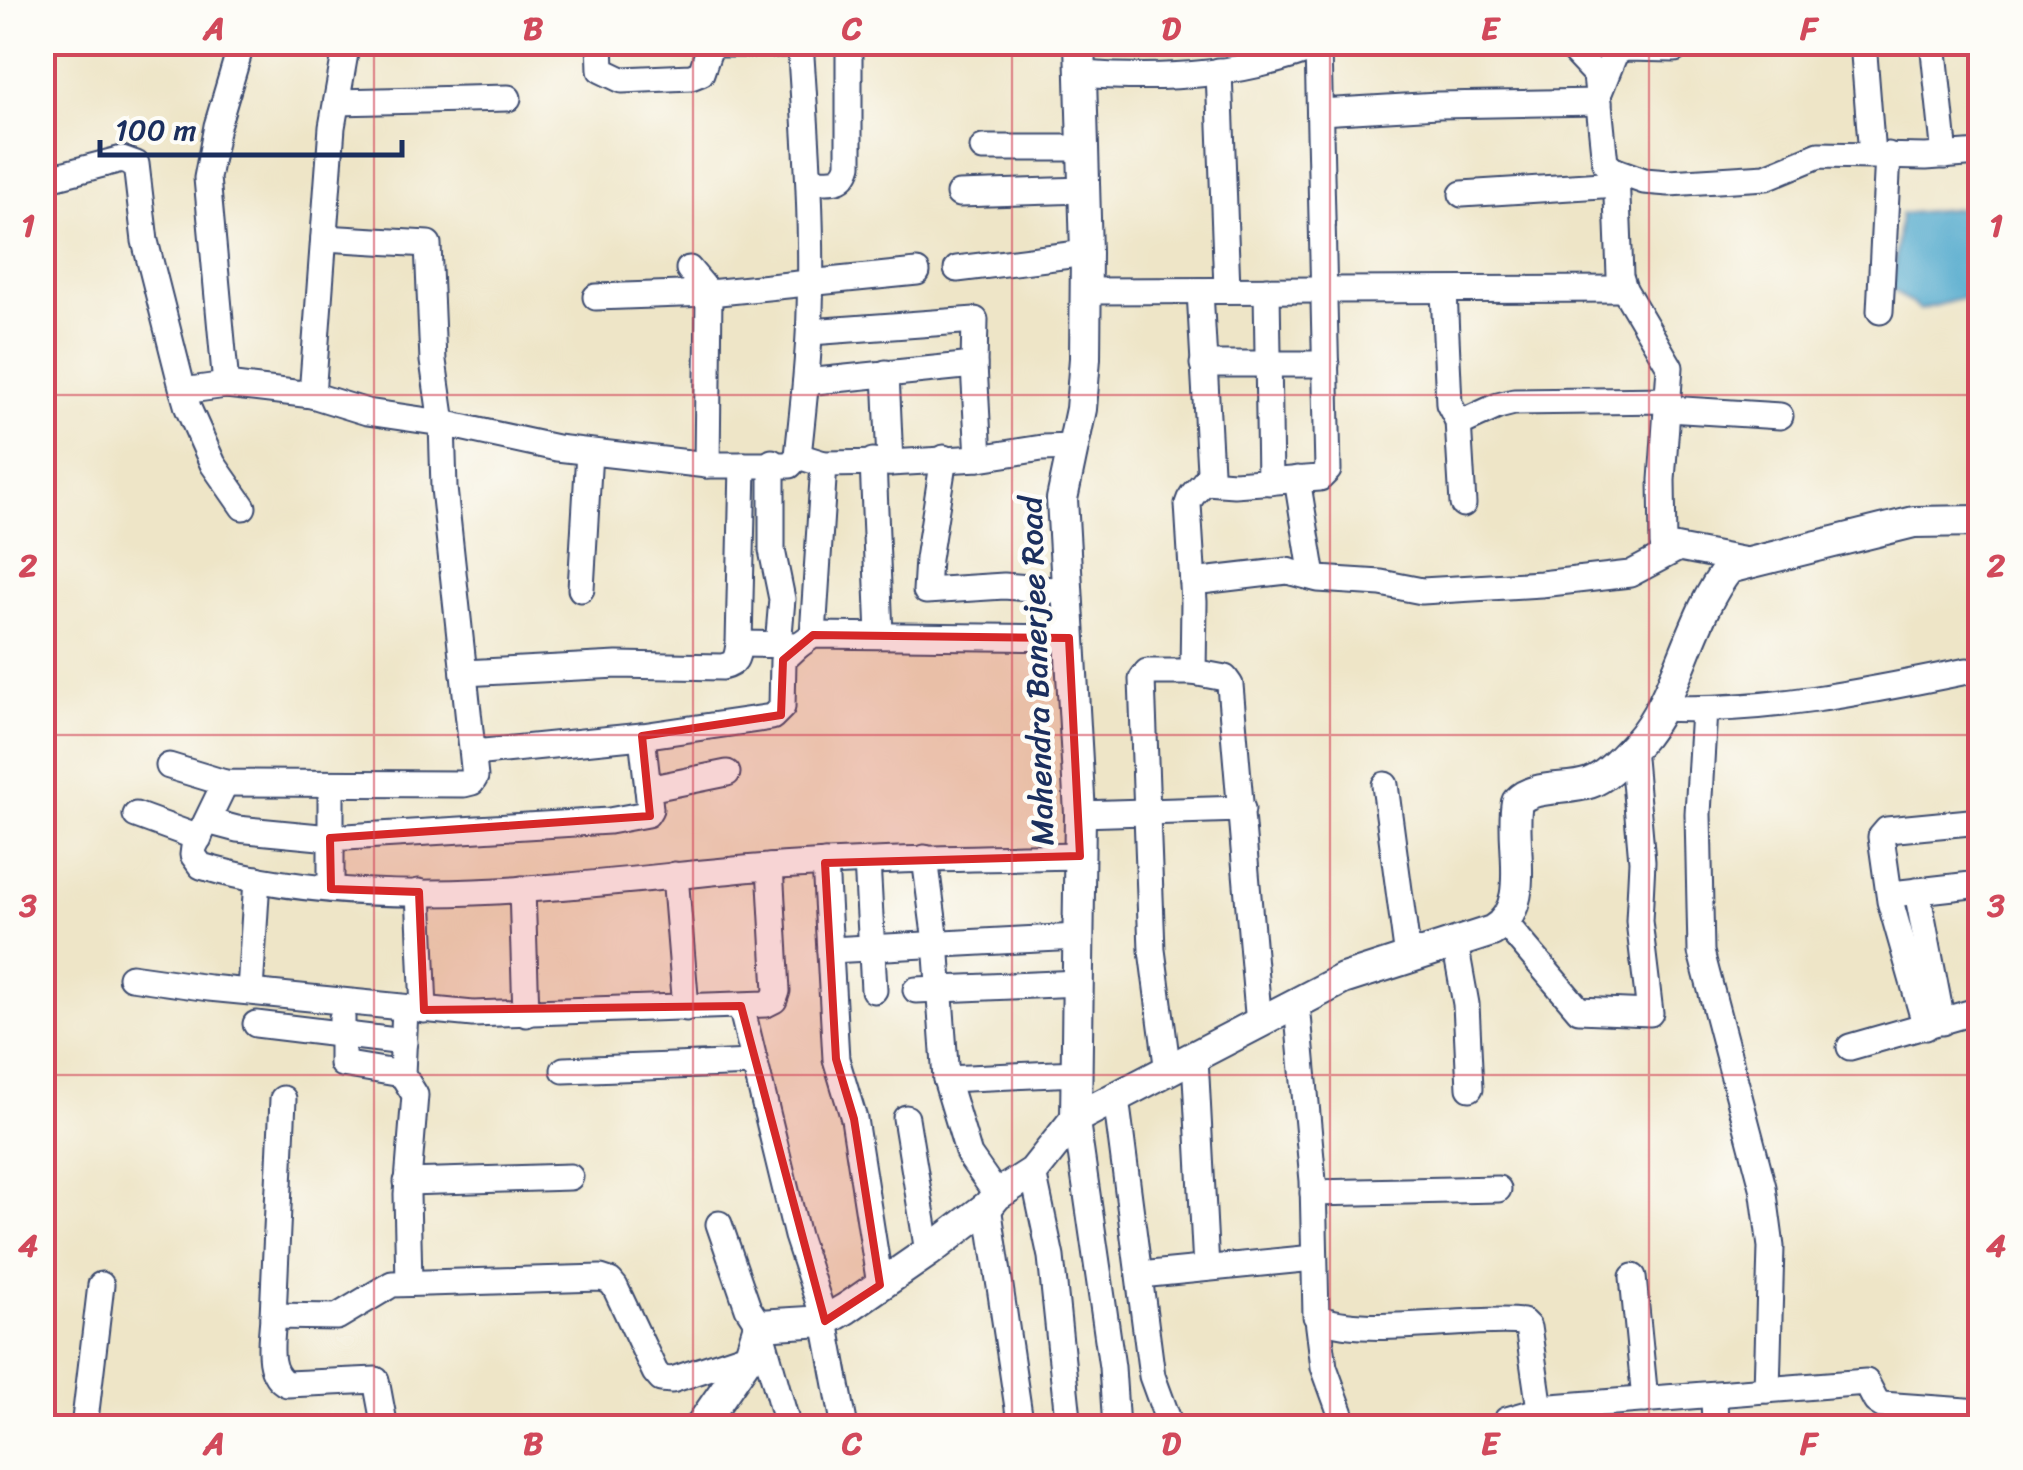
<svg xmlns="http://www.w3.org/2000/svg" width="2023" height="1470" font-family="Sriracha,sans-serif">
<rect width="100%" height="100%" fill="#fdfcf7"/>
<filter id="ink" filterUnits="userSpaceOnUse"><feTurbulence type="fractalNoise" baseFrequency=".01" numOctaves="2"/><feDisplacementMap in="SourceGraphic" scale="20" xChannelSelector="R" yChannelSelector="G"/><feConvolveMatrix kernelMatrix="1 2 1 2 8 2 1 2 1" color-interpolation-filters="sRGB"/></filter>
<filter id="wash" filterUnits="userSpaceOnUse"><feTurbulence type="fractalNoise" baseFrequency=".0048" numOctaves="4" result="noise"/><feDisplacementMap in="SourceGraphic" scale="40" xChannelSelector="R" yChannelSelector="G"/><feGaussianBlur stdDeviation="2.25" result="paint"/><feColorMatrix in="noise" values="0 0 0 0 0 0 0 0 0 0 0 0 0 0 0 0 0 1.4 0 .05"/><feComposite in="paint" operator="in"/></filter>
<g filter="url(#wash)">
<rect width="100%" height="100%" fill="#eee5c7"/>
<polygon fill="#4fa8cc" stroke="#356c95" stroke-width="2.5" points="1971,207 1975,295 1920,310 1892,289 1901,214"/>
</g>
<g filter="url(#ink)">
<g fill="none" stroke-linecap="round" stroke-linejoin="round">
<defs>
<g id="minor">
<polyline points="347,42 332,127 312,395 367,412 442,423 557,448 707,465 790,465 798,456 824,464 890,463 979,458 1042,448 1074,447"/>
<polyline points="600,42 601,70 622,80 691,77 701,73 709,50 716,44 800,44"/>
<polyline points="1565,42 1596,75 1605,163 1613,170 1644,181 1669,183 1766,177 1819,155 1926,157 1980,153"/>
<polyline points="1863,42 1872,155"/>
<polyline points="1933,42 1945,156"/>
<polyline points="1219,71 1227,289"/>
<path d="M1083,74C1168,81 1250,75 1330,42"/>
<polyline points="1600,90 1615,53 1625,48 1675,49"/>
<polyline points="337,102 508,98"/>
<polyline points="1320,112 1438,105 1599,102"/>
<polyline points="983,148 1082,148"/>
<polyline points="1616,171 1620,276 1624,289 1670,367 1662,480 1663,545 1747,561"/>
<polyline points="42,180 122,159 136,164 145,241 183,391 226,385 312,395"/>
<path d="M809,180C828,181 843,186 849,165V42"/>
<polyline points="959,194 1084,190"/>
<polyline points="1462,194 1617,184"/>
<polyline points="689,269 709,293 707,465"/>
<polyline points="957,269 1086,253"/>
<polyline points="1267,290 1270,482"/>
<polyline points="1086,291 1624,289"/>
<path d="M1200,291L1210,471C1207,486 1192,489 1188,504L1194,602L1193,672L1225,678L1230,685L1259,1025"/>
<polyline points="1444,291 1449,404 1458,421 1463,422 1498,406 1514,402 1669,400"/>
<polyline points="596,297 709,293 917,272"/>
<polyline points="1880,311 1888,155"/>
<polyline points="810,332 975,320 974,365 979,458"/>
<polyline points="1203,364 1326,364"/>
<polyline points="886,373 890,463"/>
<polyline points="806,382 974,365"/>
<polyline points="226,385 207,178 217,126 242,42"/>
<polyline points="183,391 188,408 213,464 243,507"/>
<polyline points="1668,409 1780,416"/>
<polyline points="1458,421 1463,504"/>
<path d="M798,456C803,408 809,360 810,311C813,221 806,132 800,42"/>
<polyline points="944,458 928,559 926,591 1004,586 1066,591"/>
<polyline points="873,461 880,635"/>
<polyline points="772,462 772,550 782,599 778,646"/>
<polyline points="1297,479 1313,577"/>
<polyline points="1206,482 1234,484 1320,478 1328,470 1318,48"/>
<polyline points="1193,582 1287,571 1318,579 1381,583 1422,591 1541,584 1630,574 1677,549"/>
<polyline points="581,589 589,452"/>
<polyline points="813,635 824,464"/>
<polyline points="739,644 799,645 813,635 1069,638"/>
<path d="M464,673L617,665L722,667C736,664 737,658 739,644L743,465"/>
<path d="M1659,708C1763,713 1865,692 1967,671"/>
<polyline points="1704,710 1698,814 1701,952 1763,1187 1771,1247 1767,1390"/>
<polyline points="642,736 648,789"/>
<polyline points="474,753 642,736 772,717 782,707 783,660 799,645"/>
<polyline points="169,766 225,783 464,784 472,782 475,777 444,488 442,423 433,361 428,244 324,238"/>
<path d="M225,783L194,847L193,855L201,866C378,918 587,882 768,867C872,859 976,858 1080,856"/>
<polyline points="1385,785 1408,958"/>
<polyline points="331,786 331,889"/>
<polyline points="1080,814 1242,809"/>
<polyline points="136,815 199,838"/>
<polyline points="207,821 237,829 330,838 609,821 647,814 650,809 648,789 727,773"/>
<polyline points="925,858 936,942 946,1079 969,1155 997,1195"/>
<polyline points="867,861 874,990"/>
<polyline points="825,863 836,1059 854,1119 880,1285"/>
<polyline points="675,875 686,1008"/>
<polyline points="522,889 526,1014"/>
<polyline points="1917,891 1942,1022"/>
<polyline points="419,892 424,1010"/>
<polyline points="1901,893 1980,884"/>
<polyline points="1506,924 1579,1010 1650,1013 1639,921 1642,861 1632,747"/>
<polyline points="1455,943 1466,1004 1470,1088"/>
<polyline points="830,950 1078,937"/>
<polyline points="131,977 209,988 473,1014 766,1004 774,1000 777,991 770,867"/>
<polyline points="916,990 1079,983"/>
<polyline points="250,991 257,879"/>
<path d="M1297,1004L1313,1181L1316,1316C1355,1339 1473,1316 1523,1322L1528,1327L1540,1409"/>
<polyline points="741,1006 797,1236 825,1321 845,1428"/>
<polyline points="405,1009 402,1074 415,1095 407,1194 409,1283"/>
<polyline points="342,1018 342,1064 402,1074"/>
<polyline points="256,1024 404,1042"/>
<polyline points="1926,1027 1890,901 1881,837 1887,830 1980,821"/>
<polyline points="1850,1047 1980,1010"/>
<polyline points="1195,1058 1206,1268"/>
<polyline points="564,1070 754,1063"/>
<polyline points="1168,1072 1152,950 1142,679 1147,672 1193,672"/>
<polyline points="946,1079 1077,1073"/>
<polyline points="1116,1098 1152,1376 1171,1428"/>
<polyline points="906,1118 928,1252"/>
<polyline points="1076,1118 1112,1367 1116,1428"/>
<polyline points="1033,1172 1051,1257 1069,1428"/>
<polyline points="407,1182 570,1177"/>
<polyline points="1313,1193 1498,1189"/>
<polyline points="988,1206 1021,1428"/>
<polyline points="719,1224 748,1308 759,1325 788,1428"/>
<polyline points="1140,1275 1314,1258"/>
<polyline points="1633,1277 1645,1400"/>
<polyline points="273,1316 283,1099"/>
<polyline points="1318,1319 1324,1367 1346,1428"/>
<polyline points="1714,1395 1715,1428"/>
<polyline points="84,1428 101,1285"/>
<path d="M385,1428L376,1380L287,1384C264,1373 272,1338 273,1316L337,1317L392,1284L601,1278L610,1281L615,1287L655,1372L661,1379L672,1380L750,1354"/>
<polyline points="1502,1428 1507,1420 1552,1407 1866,1382 1876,1401 1882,1405 1980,1412"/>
</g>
<g id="tertiary">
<polyline points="1076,1118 1080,814 1062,499 1081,409 1085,358 1086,253 1080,42"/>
<path d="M699,1428L750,1354L759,1325L825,1321L847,1308L928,1252L988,1206L997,1195L1033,1172L1076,1118L1343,979L1492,931C1534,907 1509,843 1517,802C1533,784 1567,791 1589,783C1607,777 1623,757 1636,744C1678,699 1689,617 1729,568L1914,522L1980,521"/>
</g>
</defs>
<use href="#minor" stroke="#3b4a6e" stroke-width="29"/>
<use href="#tertiary" stroke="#3b4a6e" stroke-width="34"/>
<use href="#minor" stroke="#fff" stroke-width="25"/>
<use href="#tertiary" stroke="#fff" stroke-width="30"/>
</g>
</g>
<path fill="#d62828" fill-opacity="0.2" stroke="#d62828" stroke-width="8" stroke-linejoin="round" d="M813,635L1069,638L1080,856L825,863L836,1059L854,1119L880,1285L825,1321L741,1006L424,1010L419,892L331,889L330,838L650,816L642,736L781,715L783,660Z"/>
<path fill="none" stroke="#d1495b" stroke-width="2.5" stroke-opacity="0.55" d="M374,42V1428M693,42V1428M1012,42V1428M1330,42V1428M1649,42V1428M42,395H1980M42,735H1980M42,1075H1980"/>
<g text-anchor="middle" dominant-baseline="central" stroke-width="9" stroke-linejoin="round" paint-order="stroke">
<g font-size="32" fill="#1b2f5e" stroke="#fdfcf7">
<text transform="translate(1037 671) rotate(-92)">Mahendra Banerjee Road</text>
</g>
</g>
<rect width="2023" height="1470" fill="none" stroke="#fdfcf7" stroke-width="110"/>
<path d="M100 140v15h302v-15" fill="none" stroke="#1b2f5e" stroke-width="5"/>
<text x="115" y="140" font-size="30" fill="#1b2f5e" stroke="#fdfcf7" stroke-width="8" paint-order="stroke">100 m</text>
<rect x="55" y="55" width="1913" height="1360" fill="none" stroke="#d1495b" stroke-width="4"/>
<g font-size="32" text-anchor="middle" font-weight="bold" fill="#d1495b">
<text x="214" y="39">A</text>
<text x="533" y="39">B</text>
<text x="852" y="39">C</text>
<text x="1171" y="39">D</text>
<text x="1490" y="39">E</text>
<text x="1809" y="39">F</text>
<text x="28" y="236">1</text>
<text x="1996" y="236">1</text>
<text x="28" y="576">2</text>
<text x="1996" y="576">2</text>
<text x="28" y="916">3</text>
<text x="1996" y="916">3</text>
<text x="28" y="1256">4</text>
<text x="1996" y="1256">4</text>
<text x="214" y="1454">A</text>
<text x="533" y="1454">B</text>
<text x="852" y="1454">C</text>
<text x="1171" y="1454">D</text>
<text x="1490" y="1454">E</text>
<text x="1809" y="1454">F</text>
</g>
</svg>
